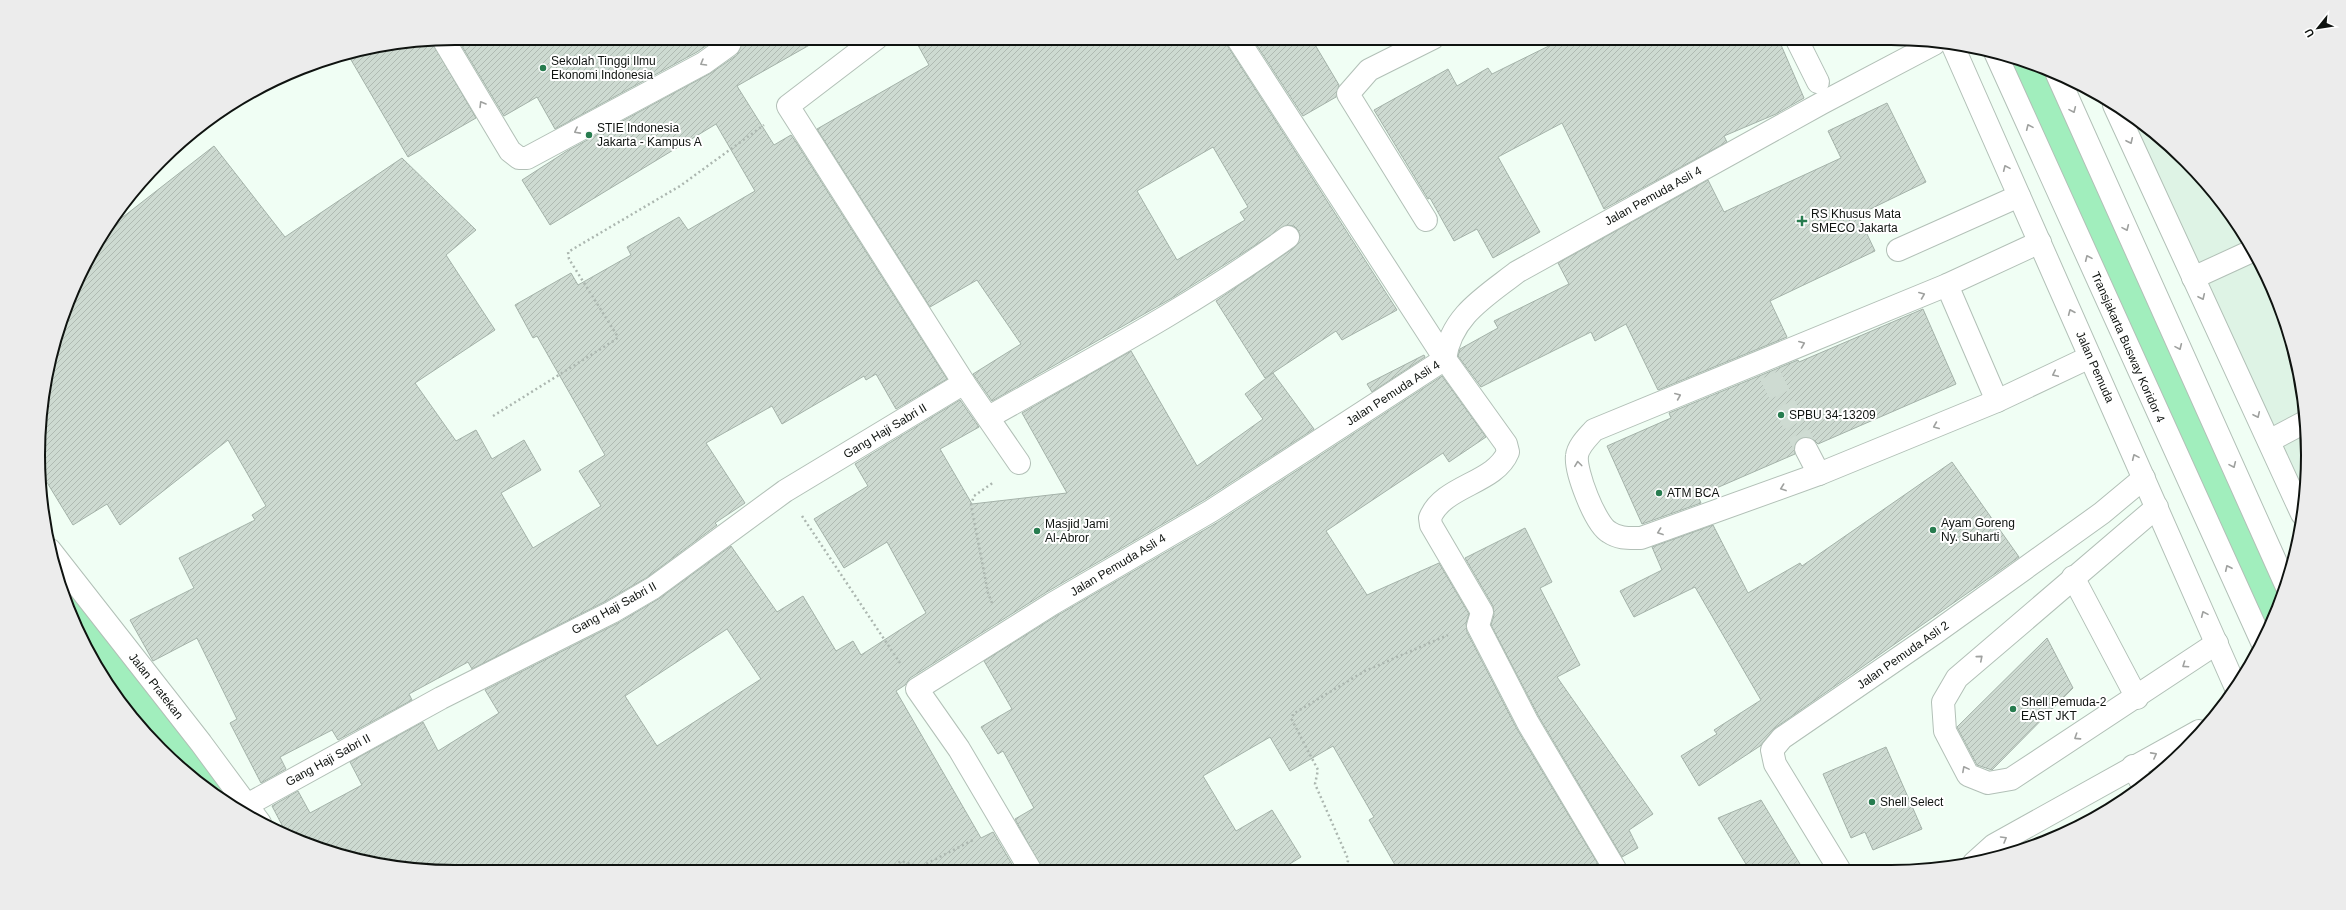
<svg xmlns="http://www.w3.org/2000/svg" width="2346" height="910" font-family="Helvetica,sans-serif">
<defs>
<pattern id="building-hatch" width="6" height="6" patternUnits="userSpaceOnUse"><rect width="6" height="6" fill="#cddad1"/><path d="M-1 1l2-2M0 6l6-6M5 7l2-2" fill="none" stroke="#afbab2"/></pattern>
</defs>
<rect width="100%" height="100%" fill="#f0fef4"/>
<polygon fill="#def3e5" points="2117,107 2145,124 2205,180 2252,247 2286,321 2304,401 2307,483 2302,515"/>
<g fill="#a1eebd">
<polygon points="1999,52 2057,74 2286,585 2276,615 2262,642"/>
<polygon points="51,554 259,822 201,786 142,730 108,686 70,614"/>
</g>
<g fill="url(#building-hatch)" stroke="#a4b2a9" fill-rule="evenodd">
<polygon points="457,38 717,38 697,52 555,129 537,97 504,116"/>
<polygon points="744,38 822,38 737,86 774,145 791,135 796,142 947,379 896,409 876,374 866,380 864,376 782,424 772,406 706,443 745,503 715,523 717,525 646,578 606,601 472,669 468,662 409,694 412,700 338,740 332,730 280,757 286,769 261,783 230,723 237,719 197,638 153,661 130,620 194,588 179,558 255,520 252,515 266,506 228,440 120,525 107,504 73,525 40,471 38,455 42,400 60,321 94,247 105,231 214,146 285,237 402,158 476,230 446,255 495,330 415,383 456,441 476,430 492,459 524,440 541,470 501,493 533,548 601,506 579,471 605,455 537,336 533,338 515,305 571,273 578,285 631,255 627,247 679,217 688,230 755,191 716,124 550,225 522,180 567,151 711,73 737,55"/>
<path d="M914,38H1225L1227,45L1397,310L1342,340L1336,331L1265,378L1216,301L1295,247L1300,236L1298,230L1294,226L1287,225L1172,298L992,401L973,374L1021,344L977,280L930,307L817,129L929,65ZM1213,147L1248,207L1240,212L1245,220L1177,260L1137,191Z"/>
<polygon points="1252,38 1311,38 1339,85 1336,97 1303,116"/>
<polygon points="1565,38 1778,38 1804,98 1776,114 1724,136 1727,142 1604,209 1562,123 1498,157 1540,232 1493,258 1477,229 1454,241 1430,198 1428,199 1374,110 1448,69 1457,86 1488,68 1492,74"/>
<polygon points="431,40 476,118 408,157 347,53 374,46"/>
<polygon points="1887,103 1926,182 1858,215 1875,251 1770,301 1787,337 1658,390 1626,324 1595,341 1591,332 1481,387 1458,356 1460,349 1498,328 1494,321 1569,284 1558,263 1708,180 1724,212 1841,158 1828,131"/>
<polygon points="1923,309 1956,384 1818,444 1812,438 1801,438 1795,443 1795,454 1698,496 1701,503 1642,524 1607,446 1671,418 1669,413 1798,360 1799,362"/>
<path d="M1131,351L1197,466L1263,419L1245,394L1273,373L1314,429L1204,500L1045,593L910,678L905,685L896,691L981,838L993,832L1016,871L455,872L347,858L276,831L283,827L272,806L298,791L310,813L362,785L350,762L423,722L438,751L499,713L485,690L618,623L660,598L731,546L777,612L803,596L836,651L853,641L861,655L926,613L887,542L844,568L814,519L868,486L855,464L960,400L979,427L940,449L972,504L1067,493L1022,413ZM727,629L761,679L657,746L625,696Z"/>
<polygon points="1424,355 1425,357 1372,392 1367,384"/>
<polygon points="1442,376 1486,437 1449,462 1443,453 1326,531 1367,595 1439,563 1469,614 1466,623 1467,632 1517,729 1601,869 1398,870 1369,820 1374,817 1333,746 1290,771 1270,737 1203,776 1236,831 1272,810 1301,857 1280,870 1043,871 1015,819 1034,808 1003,751 998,754 981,727 1012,709 984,661 1058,615 1218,522"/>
<polygon points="1952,462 2019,557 1775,728 1760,746 1699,786 1681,756 1717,734 1714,730 1761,700 1695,587 1634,617 1620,591 1662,570 1652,547 1713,525 1748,593 1800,563 1802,566"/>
<polygon points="1525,528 1552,582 1540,588 1580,665 1557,677 1653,814 1629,830 1638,848 1622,857 1539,717 1491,625 1494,615 1493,606 1465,558"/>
<polygon points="2047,638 2073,688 1992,770 1977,765 1957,727"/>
<polygon points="1886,747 1922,829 1873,850 1865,832 1851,838 1823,774"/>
<polygon points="1761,800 1803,869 1749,869 1718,818"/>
</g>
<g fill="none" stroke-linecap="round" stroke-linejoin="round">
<polyline stroke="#cedbd2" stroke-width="22" stroke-dasharray="22 11" stroke-linecap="butt" points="1770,375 1806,449"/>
<defs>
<g id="minor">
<polyline points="877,38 788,106 964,383 1019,463"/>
<path d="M1237,38L1445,359L1506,444L1508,452C1495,484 1443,485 1430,518L1431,525L1482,612L1478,626L1528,723L1615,869"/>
<polyline points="1796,38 1818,82"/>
<polyline points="443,39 510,151 519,158 527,158 704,63 729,45 732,38"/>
<polyline points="1995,52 2262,642"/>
<polyline points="2057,74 2286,585"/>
<polyline points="1426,220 1348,94 1369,70 1433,38"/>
<path d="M2040,242L1947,285L1594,430C1588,437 1578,446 1577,456C1575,471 1595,524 1609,532C1619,539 1629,538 1641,538L1819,474L1997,401L2090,357"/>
<polyline points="1898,250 2019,196"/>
<polyline points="2193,278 2254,250"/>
<polyline points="1947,285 1997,401"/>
<path d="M989,417C1090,360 1194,305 1288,237"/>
<polyline points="2269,441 2305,422"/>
<polyline points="1806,449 1819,474"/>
<polyline points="2157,507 1957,678 1943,702 1945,731 1968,775 1988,783 2011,779 2217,643"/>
<polyline points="50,550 201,743 260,823"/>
<polyline points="2073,577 2137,698"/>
<polyline points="2133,766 2142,784"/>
<polyline points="247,805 441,698 612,612 653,588 785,491 964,383"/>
<polyline points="1974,863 1994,845 2199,731"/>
<polyline points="1839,869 1775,764 1772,750 1782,738 1935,633 2102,513 2144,478"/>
<path d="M1031,871L959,749L917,689L1052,604L1211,511L1445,359C1451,316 1485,297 1517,272L1822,103L1934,44"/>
</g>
<g id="major">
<polyline points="1953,46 2236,688"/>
<polyline points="2114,105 2302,514"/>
</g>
</defs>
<use href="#minor" stroke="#b2c0b7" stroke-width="24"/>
<use href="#major" stroke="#b2c0b7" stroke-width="24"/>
<g stroke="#acb7b0" stroke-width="2.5" stroke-dasharray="2 3" stroke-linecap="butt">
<polyline points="493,416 615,340 618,337 569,259 568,252 680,186 764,125"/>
<polyline points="802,516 900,663"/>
<polyline points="992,603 988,593 971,505 974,496 994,482"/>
<polyline points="1341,870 1348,861 1348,859 1315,784 1318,770 1292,720 1293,714 1365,671 1448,635"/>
<polyline points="886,871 901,861 920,867 975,839"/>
</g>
<use href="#minor" stroke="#fff" stroke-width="22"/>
<use href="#major" stroke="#fff" stroke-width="22"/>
</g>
<defs><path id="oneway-chevron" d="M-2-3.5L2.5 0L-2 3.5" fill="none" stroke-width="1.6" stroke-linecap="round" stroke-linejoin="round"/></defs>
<g stroke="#9fa19f">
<use href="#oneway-chevron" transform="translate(703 63) rotate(150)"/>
<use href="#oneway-chevron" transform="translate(482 104) rotate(-121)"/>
<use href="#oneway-chevron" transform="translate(2073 110) rotate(66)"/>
<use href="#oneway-chevron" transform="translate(2029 127) rotate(-114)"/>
<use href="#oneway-chevron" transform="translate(577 131) rotate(152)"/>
<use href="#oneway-chevron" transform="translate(2130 141) rotate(65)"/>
<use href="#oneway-chevron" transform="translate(2006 168) rotate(-114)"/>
<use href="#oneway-chevron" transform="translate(2126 228) rotate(66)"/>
<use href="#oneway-chevron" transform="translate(2088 258) rotate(-114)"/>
<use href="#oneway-chevron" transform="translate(1922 295) rotate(-22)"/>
<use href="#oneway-chevron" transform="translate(2202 297) rotate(65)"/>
<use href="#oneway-chevron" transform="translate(2071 312) rotate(-113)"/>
<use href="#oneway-chevron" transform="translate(1802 344) rotate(-22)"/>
<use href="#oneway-chevron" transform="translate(2179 347) rotate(66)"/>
<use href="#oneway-chevron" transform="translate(2055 374) rotate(155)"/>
<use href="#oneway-chevron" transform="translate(1678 396) rotate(-23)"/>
<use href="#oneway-chevron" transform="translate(2257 415) rotate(65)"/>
<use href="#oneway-chevron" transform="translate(1936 426) rotate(157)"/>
<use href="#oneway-chevron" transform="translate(2135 457) rotate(-114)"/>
<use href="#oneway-chevron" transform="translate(1578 464) rotate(-97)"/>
<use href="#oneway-chevron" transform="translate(2233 465) rotate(66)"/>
<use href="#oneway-chevron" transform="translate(1783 488) rotate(160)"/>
<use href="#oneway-chevron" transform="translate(1660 532) rotate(160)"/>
<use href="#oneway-chevron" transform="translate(2228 568) rotate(-115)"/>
<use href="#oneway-chevron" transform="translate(2204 614) rotate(-114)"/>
<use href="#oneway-chevron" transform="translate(1980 658) rotate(-41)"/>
<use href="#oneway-chevron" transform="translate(2185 665) rotate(146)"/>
<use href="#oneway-chevron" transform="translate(2077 737) rotate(147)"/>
<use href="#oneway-chevron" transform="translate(2154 755) rotate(-28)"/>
<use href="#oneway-chevron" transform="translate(1965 769) rotate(-118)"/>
<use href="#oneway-chevron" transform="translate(2004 839) rotate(-30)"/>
</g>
<g fill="#277c4f" stroke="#fff" stroke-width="1.5">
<circle cx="543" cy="68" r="4"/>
<circle cx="589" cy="135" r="4"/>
<path d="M1800 215h4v4h4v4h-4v4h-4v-4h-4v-4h4z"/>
<circle cx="1781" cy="415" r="4"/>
<circle cx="1659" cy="493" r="4"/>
<circle cx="1933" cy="530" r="4"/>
<circle cx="1037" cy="531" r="4"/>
<circle cx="2013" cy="709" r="4"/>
<circle cx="1872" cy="802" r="4"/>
</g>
<g text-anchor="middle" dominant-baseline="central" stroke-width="4" stroke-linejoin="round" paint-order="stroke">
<g font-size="12" fill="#0f1310" stroke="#fff" text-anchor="start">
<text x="551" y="61">Sekolah Tinggi Ilmu<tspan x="551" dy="14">Ekonomi Indonesia</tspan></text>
<text x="597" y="128">STIE Indonesia<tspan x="597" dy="14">Jakarta - Kampus A</tspan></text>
<text x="1811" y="214">RS Khusus Mata<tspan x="1811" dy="14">SMECO Jakarta</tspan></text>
<text x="1789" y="415">SPBU 34-13209</text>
<text x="1667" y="493">ATM BCA</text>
<text x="1941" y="523">Ayam Goreng<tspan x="1941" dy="14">Ny. Suharti</tspan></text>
<text x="1045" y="524">Masjid Jami<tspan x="1045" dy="14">Al-Abror</tspan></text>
<text x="2021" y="702">Shell Pemuda-2<tspan x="2021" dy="14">EAST JKT</tspan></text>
<text x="1880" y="802">Shell Select</text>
</g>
<g font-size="12" fill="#0f1310" stroke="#fff">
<text transform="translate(1653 196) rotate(-29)">Jalan Pemuda Asli 4</text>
<text transform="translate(2128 347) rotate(66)">Transjakarta Busway Koridor 4</text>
<text transform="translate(2095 367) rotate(66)">Jalan Pemuda</text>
<text transform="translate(1393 393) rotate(-33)">Jalan Pemuda Asli 4</text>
<text transform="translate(885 431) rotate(-31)">Gang Haji Sabri II</text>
<text transform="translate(1118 565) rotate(-31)">Jalan Pemuda Asli 4</text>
<text transform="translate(614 608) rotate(-29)">Gang Haji Sabri II</text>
<text transform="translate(1903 655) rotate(-35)">Jalan Pemuda Asli 2</text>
<text transform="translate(156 686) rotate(52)">Jalan Pratekan</text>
<text transform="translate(328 760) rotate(-29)">Gang Haji Sabri II</text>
</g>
</g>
<path d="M0 0H2346V910H0ZM455 45H1891A410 410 0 0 1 2301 455V455A410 410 0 0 1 1891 865H455A410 410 0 0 1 45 455V455A410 410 0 0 1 455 45Z" fill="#ececec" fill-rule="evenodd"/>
<path fill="none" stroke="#0f1310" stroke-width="2" d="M455 45H1891A410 410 0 0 1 2301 455V455A410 410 0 0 1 1891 865H455A410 410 0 0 1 45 455V455A410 410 0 0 1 455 45Z"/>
<g transform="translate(2318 28) rotate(240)" stroke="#ffffff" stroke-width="3" paint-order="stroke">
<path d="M0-3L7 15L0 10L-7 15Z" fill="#0f1310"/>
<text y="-6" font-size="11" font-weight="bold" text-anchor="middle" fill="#0f1310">U</text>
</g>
</svg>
